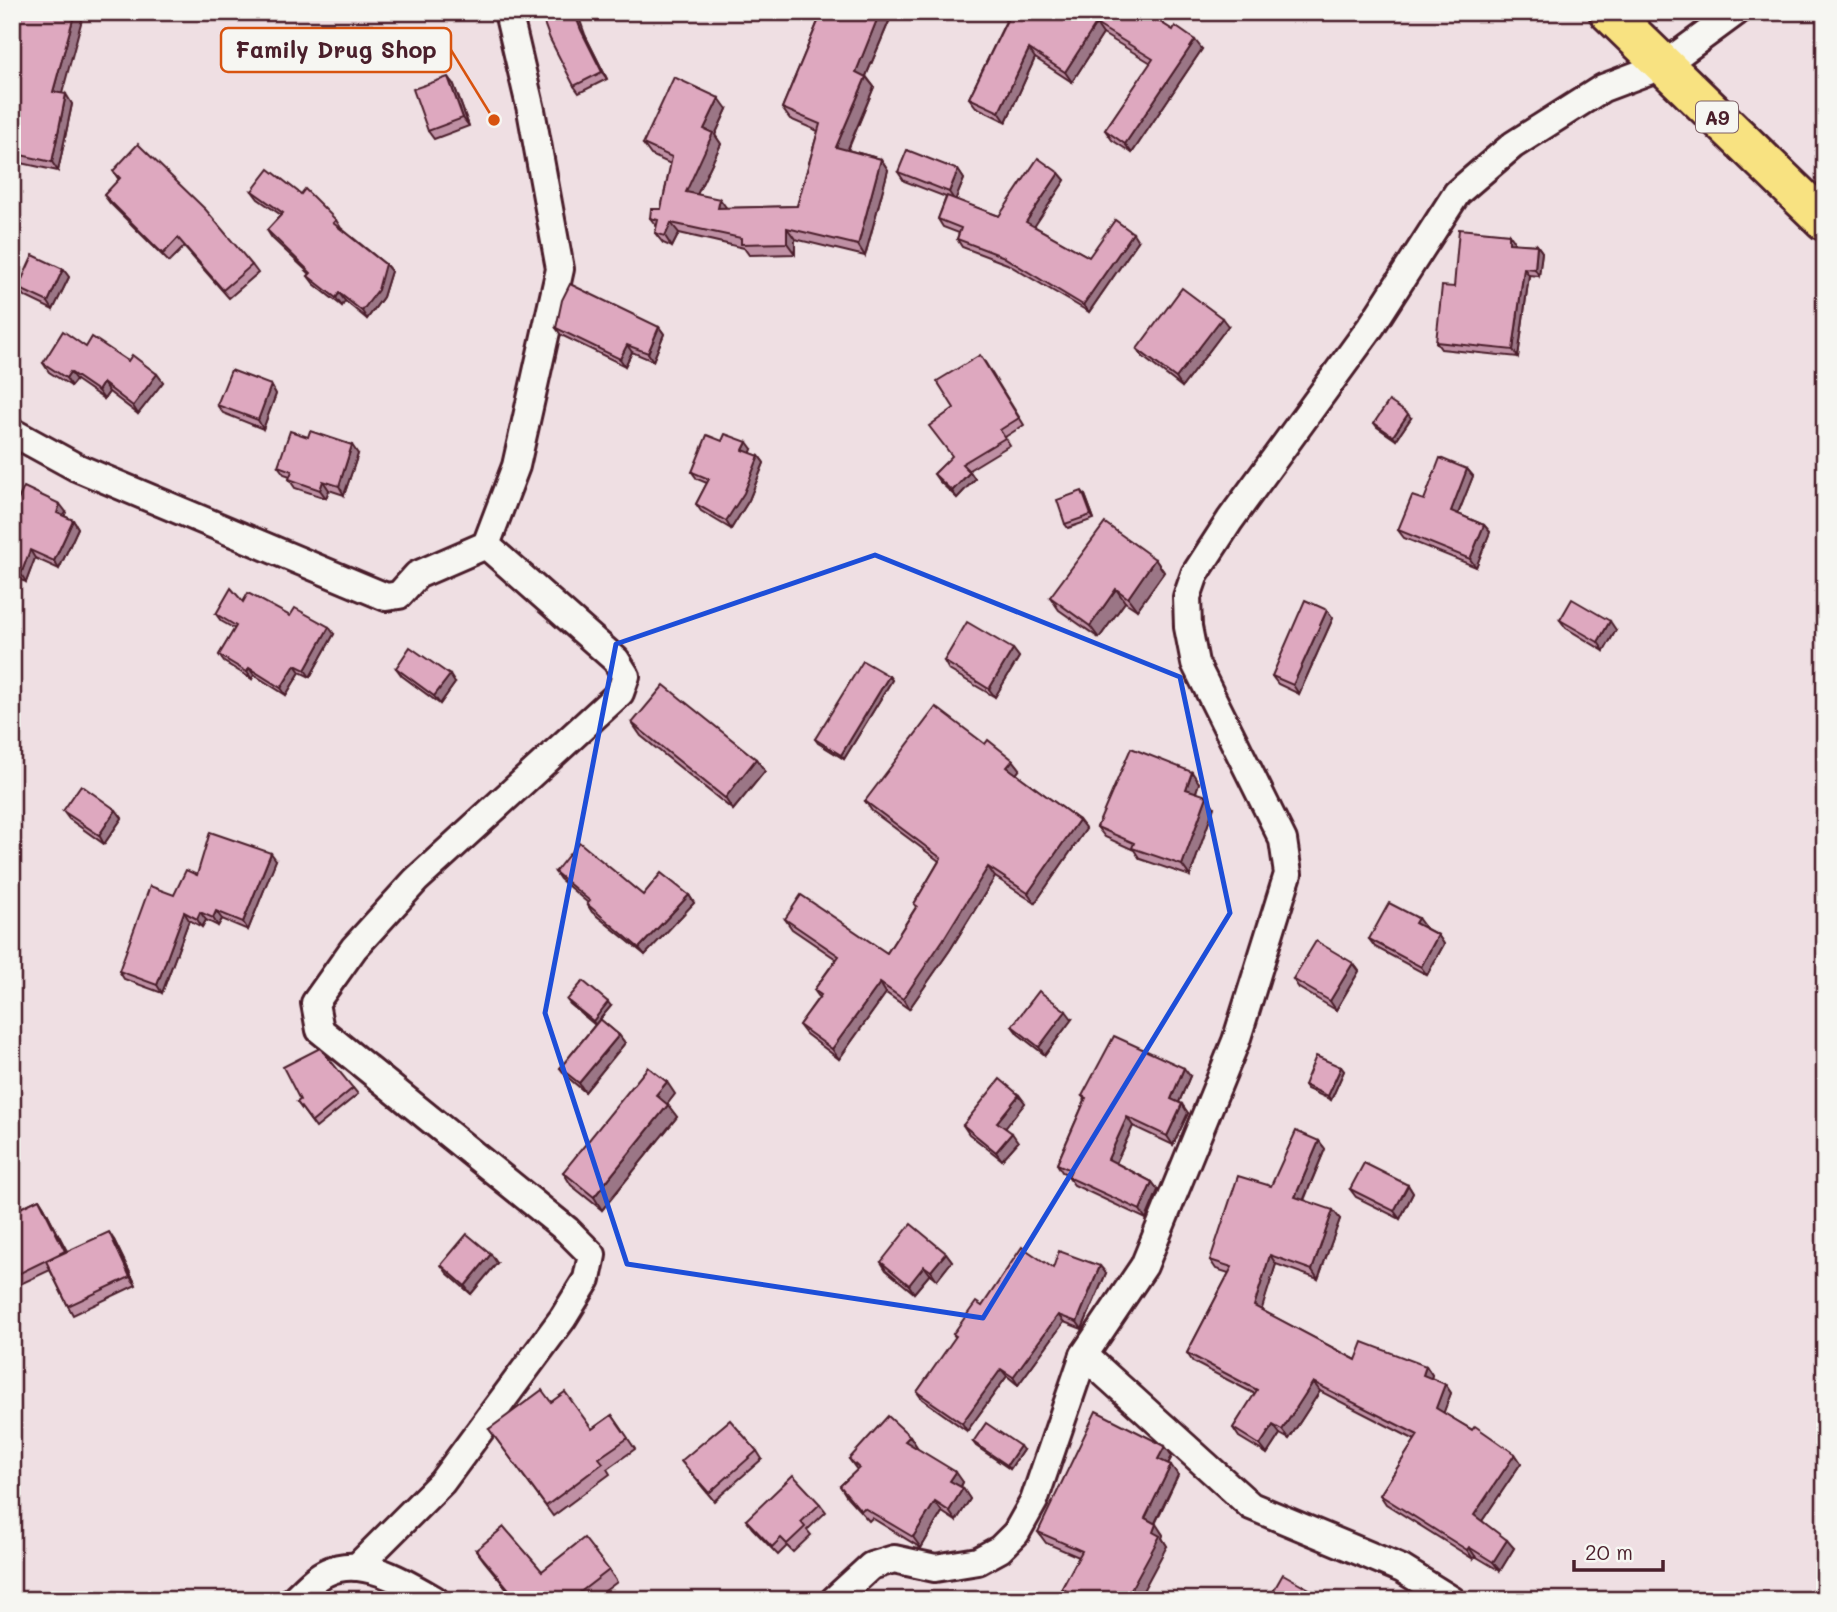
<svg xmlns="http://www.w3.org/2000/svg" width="1837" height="1612" font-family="Mali,sans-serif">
<rect width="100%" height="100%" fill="#efdfe3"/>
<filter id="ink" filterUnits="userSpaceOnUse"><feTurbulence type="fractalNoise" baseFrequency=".0143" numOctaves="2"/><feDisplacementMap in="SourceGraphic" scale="14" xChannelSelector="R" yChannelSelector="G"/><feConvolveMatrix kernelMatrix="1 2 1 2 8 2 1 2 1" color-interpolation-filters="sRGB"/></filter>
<g filter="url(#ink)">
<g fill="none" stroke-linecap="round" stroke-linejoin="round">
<defs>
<g id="minor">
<polyline points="12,432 76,467 386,597 399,595 417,575 486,545 516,466 560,269 531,110 508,12"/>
<polyline points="1084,1355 1251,1506 1402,1569 1452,1600"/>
<polyline points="357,1567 442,1482 563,1318 587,1279 592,1255 567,1230 320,1030 315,1003 354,948 416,880 620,693 626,676 616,660 486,545"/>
<path d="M293,1600C303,1591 315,1577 327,1572C362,1555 406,1583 435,1600"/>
<polyline points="834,1600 871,1566 894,1559 935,1568 978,1561 1000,1549 1016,1533 1034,1501 1084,1355 1144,1266 1236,1041 1288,874 1283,840 1195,663 1188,627 1187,597 1195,574 1230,520 1372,325 1457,193 1513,145 1603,88 1664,65 1736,12"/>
</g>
<polyline id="primary" points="1609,12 1825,221"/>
</defs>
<use href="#minor" stroke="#4a1f2b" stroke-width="32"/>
<use href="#primary" stroke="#4a1f2b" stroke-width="44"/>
<use href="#minor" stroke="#f6f6f2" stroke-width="26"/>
<use href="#primary" stroke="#f8e281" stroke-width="38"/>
</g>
<g fill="#bf90a4" stroke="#4a1f2b" stroke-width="2">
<polygon points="822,12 893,12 866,76 874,87 848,150 881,159 888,170 865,256 795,239 795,254 749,255 744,248 679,233 672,247 663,243 655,233 657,227 650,218 661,209 671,164 651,155 643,144 727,109 715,135 721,144 697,194 726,208 797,206 818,131 790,119 782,108"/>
<polygon points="998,12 1144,12 1202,49 1132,153 1112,140 1105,130 1151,63 1103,34 1072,82 1035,58 1006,122 976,107 969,98 1006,21"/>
<polygon points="586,37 607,79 579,93 574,86"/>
<polygon points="12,47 72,104 58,171 12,161"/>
<polygon points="454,85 469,126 434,139 428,131"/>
<polygon points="958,170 964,179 955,200 999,216 1059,173 1065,180 1034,226 1089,257 1138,241 1089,312 1007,264 962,247 957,239 959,233 943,227 938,219 946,197 904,181 898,172"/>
<polygon points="113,171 252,265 258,273 229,298 184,247 169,262 110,203 104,195 119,180"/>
<polygon points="252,191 336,220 341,228 385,264 391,271 383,297 367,319 345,301 342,306 314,284 308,276 310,274 272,238 267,230 281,215 258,199"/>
<polygon points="1514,241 1514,244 1537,245 1542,252 1539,276 1529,275 1518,357 1441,349 1436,342 1454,287"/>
<polygon points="63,269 69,277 53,310 24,296 18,288"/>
<polygon points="1228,326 1182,387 1143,357 1137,349"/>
<polygon points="659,327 664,334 653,361 632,352 625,366 561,335 556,328"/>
<polygon points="86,347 128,361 157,374 163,382 138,414 109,392 104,399 76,380 71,386 49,372 43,363"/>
<polygon points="985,362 1024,425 1005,437 1010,445 969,470 975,479 957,498 939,481 934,474 952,457 954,408"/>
<polygon points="271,385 276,394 263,429 223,413 217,405"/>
<polygon points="1411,418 1396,440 1377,427 1374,423"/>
<polygon points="722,441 752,449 750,453 759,456 764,463 749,500 731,529 701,511 696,504 707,483 697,479 692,472"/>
<polygon points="358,454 344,495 329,490 326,498 295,488 289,479 290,476 284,474 278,466"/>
<polygon points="1467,469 1473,476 1458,514 1484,525 1490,532 1476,567 1404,538 1398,530 1424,500"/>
<polygon points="1085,495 1094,519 1068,528 1065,524"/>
<polygon points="66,512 64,516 73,520 78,528 59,569 35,558 26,582 12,577 12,513"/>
<polygon points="1155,559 1164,572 1137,610 1125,602 1099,638 1059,610 1050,597"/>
<polygon points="216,614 290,616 334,634 310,677 300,672 286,695 254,675 252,679 224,662 219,655 235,629 221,621"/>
<polygon points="1333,618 1299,694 1278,684 1272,676"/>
<polygon points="1560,620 1616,630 1604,651 1566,628"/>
<polygon points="1013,649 1019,657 995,697 949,670 944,661"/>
<polygon points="396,668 455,683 440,704 402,676"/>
<polygon points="889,676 892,680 844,759 818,743 815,739"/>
<polygon points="632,723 756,759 765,771 733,810 641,736"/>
<polygon points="985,744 1013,760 1020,769 1016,774 1079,820 1086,829 1035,903 995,877 950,950 909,1009 886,993 839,1059 806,1034 799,1025 819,997 814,990 836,959 792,929 785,919 887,953 916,907 914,904 939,861 872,811 865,801"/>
<polygon points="1199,783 1196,792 1214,807 1190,876 1140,859 1134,850 1105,837 1097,827"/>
<polygon points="116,810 122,818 104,844 69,819 63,811"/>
<polygon points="276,860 248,930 222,919 218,926 206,920 202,927 189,920 162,993 124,979 119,971 174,895 197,875"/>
<polygon points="555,872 643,895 689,895 694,903 645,955 592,912 587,904 588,903 560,879"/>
<polygon points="1418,918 1423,927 1438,935 1444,944 1427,975 1375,947 1369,939"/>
<polygon points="1353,963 1359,971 1336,1010 1299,988 1293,979"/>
<polygon points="567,1000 611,1006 600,1019 619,1035 625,1043 585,1092 566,1076 560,1068 595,1025 570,1004"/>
<polygon points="1072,1019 1045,1055 1018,1034 1012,1026"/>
<polygon points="1341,1067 1344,1071 1331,1100 1307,1089 1304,1085"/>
<polygon points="1190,1076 1179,1102 1188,1113 1173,1145 1133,1126 1116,1163 1152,1182 1158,1190 1146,1219 1074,1185 1068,1177 1069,1175 1062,1172 1057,1164 1085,1100 1082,1096"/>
<polygon points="353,1088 358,1094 316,1128 297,1102"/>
<polygon points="675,1094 667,1104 677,1117 602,1210 571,1185 563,1172"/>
<polygon points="1019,1095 1025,1103 1005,1128 1018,1142 1002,1160 969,1134 963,1125"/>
<polygon points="1319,1141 1325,1149 1304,1200 1340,1219 1318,1279 1276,1264 1261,1310 1356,1360 1426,1366 1432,1375 1431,1378 1445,1384 1451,1393 1443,1413 1515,1454 1521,1463 1482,1521 1514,1548 1500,1571 1475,1556 1473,1559 1386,1504 1380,1495 1415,1440 1320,1391 1289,1439 1280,1434 1267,1454 1239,1437 1233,1428 1255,1394 1193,1362 1187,1353 1229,1273 1216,1269 1210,1260 1271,1186"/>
<polygon points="1408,1185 1413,1193 1400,1219 1356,1197 1350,1189"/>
<polygon points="39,1199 44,1207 67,1251 114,1240 136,1285 73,1315 68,1306 50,1270 12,1288 12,1212"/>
<polygon points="946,1253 952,1261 937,1280 930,1274 914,1293 886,1270 881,1262"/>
<polygon points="497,1263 471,1294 447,1273 441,1265"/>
<polygon points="1053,1268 1106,1273 1082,1329 1064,1322 1018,1385 1007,1376 967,1431 922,1399 917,1392 956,1338 953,1334 982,1306"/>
<polygon points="551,1402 592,1429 612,1415 635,1449 607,1469 610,1474 553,1516 489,1429"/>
<polygon points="910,1436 917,1447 916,1448 963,1482 961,1487 970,1499 956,1521 942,1512 921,1548 872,1518 869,1521 847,1497 840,1486 857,1470 849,1459"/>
<polygon points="973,1442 1023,1450 1010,1469 976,1446"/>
<polygon points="757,1451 762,1459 714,1501 681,1461"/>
<polygon points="1172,1456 1168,1464 1178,1475 1155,1524 1163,1535 1162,1538 1167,1546 1066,1595 1062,1588 1079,1557 1046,1543 1038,1532"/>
<polygon points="820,1504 826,1512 807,1530 811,1535 793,1552 787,1546 778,1555 752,1528 746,1520"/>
<polygon points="476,1550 542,1571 609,1570 617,1582 593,1600 516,1600 484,1561"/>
</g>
<g fill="#9b7686" stroke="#4a1f2b" stroke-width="2">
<polygon points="75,12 84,12 60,101 53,92"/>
<polygon points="574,12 577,12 586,37 607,79 602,72 581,30"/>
<polygon points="880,12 893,12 863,83 856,72"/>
<polygon points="1096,24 1103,34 1072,82 1065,72"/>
<polygon points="1195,40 1202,49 1132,153 1125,144"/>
<polygon points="1029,49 1035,58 1006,122 999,112"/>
<polygon points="448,77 454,85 469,126 463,118"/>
<polygon points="866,77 874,87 844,158 836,147"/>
<polygon points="66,94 72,104 58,171 52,162"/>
<polygon points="719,98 727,109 715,135 721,144 693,203 686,192 704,129"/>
<polygon points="881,159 888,170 865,256 858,245"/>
<polygon points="958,170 964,179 955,201 949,192"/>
<polygon points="1059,173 1065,180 1032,230 1026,222"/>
<polygon points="720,199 728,210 718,208"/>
<polygon points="671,223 679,233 672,247 665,236"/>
<polygon points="787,228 795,239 795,254 787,243"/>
<polygon points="1133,233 1138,241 1089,312 1083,305"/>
<polygon points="1509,234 1514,241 1513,250 1509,243"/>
<polygon points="1537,245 1542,252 1539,276 1535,269"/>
<polygon points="385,264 391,271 383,297 367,319 362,311"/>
<polygon points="1524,268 1529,275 1518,357 1513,350"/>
<polygon points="63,269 69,277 53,310 48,302"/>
<polygon points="339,293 345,301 342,306 336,298"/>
<polygon points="1222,318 1228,326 1182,387 1176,378"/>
<polygon points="659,327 664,334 653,361 648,353"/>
<polygon points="627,345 632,352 625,366 620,359"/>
<polygon points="70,372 76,380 71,386 66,378"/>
<polygon points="157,374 163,382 138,414 133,406"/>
<polygon points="103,383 109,392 104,399 98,391"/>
<polygon points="271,385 276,394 263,429 258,420"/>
<polygon points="1408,414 1411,418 1396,440 1393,436"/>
<polygon points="747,442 752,449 749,457 743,450"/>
<polygon points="352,445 358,454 344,495 339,486"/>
<polygon points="759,456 764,463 749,500 731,529 726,521"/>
<polygon points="1467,469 1473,476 1456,519 1451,511"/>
<polygon points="970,472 975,479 957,498 952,491"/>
<polygon points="323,481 329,490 326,498 320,490"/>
<polygon points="1082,491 1085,495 1094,519 1091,515"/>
<polygon points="60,504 66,512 62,521 57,513"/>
<polygon points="73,520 78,528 59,569 54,561"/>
<polygon points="1484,525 1490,532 1476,567 1470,559"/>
<polygon points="30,550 35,558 26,582 21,574"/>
<polygon points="1155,559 1164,572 1137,610 1128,598"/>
<polygon points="1116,589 1125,602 1099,638 1090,626"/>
<polygon points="1327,610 1333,618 1299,694 1293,685"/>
<polygon points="1610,621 1616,630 1604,651 1598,642"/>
<polygon points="329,627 334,634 310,677 305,670"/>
<polygon points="1013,649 1019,657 995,697 989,689"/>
<polygon points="295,665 300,672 286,695 281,688"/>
<polygon points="249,668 254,675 252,679 247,672"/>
<polygon points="450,675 455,683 440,704 434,696"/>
<polygon points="889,676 892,680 844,759 841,755"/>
<polygon points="756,759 765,771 733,810 725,798"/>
<polygon points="1013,760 1020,769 1014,777 1007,767"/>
<polygon points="1192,772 1199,783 1193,800 1186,789"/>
<polygon points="1207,796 1214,807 1190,876 1182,865"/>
<polygon points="116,810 122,818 104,844 99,835"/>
<polygon points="1079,820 1086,829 1035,903 1028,893"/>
<polygon points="271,853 276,860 248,930 243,922"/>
<polygon points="988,867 995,877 950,950 909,1009 903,999"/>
<polygon points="689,895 694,903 645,955 639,948"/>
<polygon points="216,911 222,919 218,926 213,918"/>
<polygon points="184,912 189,920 162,993 157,985"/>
<polygon points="200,912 206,920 202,927 197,919"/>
<polygon points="1418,918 1424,926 1421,931 1415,923"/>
<polygon points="1438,935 1444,944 1427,975 1421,967"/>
<polygon points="1353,963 1359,971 1336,1010 1330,1001"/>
<polygon points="880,983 886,993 839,1059 832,1049"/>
<polygon points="608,1002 611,1006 595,1025 593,1021"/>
<polygon points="1066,1011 1072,1019 1045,1055 1039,1047"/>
<polygon points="619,1035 625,1043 585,1092 579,1083"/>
<polygon points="1341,1067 1344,1071 1331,1100 1328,1096"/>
<polygon points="1184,1068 1190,1076 1177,1107 1171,1099"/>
<polygon points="667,1082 675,1094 665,1107 656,1095"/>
<polygon points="1019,1095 1025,1103 1003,1131 997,1122"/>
<polygon points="1182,1104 1188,1113 1173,1145 1167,1136"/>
<polygon points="668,1105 677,1117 602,1210 594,1197"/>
<polygon points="1127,1117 1133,1126 1114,1167 1108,1159"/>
<polygon points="1012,1133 1018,1142 1002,1160 996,1152"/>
<polygon points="1319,1141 1325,1149 1301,1206 1295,1197"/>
<polygon points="1152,1182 1158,1190 1146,1219 1140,1210"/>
<polygon points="1408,1185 1413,1193 1400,1219 1394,1211"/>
<polygon points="39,1199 44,1207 71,1260 65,1251"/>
<polygon points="1333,1210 1340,1219 1318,1279 1312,1270"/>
<polygon points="109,1232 114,1240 136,1285 130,1277"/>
<polygon points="946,1253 952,1261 937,1280 931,1271"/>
<polygon points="491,1254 497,1263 471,1294 465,1286"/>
<polygon points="1270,1255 1276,1264 1260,1315 1254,1306"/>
<polygon points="924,1266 930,1274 914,1293 909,1285"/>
<polygon points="1100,1266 1106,1273 1082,1329 1077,1322"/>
<polygon points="1058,1315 1064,1322 1018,1385 1013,1377"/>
<polygon points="1426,1366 1432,1375 1429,1384 1423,1375"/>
<polygon points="1001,1369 1007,1376 967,1431 962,1423"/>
<polygon points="1313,1382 1320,1391 1289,1439 1282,1430"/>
<polygon points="1445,1384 1451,1393 1442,1417 1436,1408"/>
<polygon points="1273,1425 1280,1434 1267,1454 1260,1445"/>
<polygon points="910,1436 917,1447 913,1452 905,1441"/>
<polygon points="1020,1446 1023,1450 1010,1469 1007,1465"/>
<polygon points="1165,1446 1172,1456 1165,1470 1158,1459"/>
<polygon points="1515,1454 1521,1463 1480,1524 1474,1515"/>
<polygon points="1171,1465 1178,1475 1152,1529 1145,1518"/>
<polygon points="956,1472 963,1482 958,1492 950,1481"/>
<polygon points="963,1488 970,1499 956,1521 949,1511"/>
<polygon points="935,1502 942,1512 921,1548 913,1537"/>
<polygon points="1156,1524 1163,1535 1162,1538 1167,1546 1138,1600 1125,1600"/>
<polygon points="1507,1540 1514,1548 1500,1571 1493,1562"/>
<polygon points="1469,1547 1475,1556 1473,1559 1467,1550"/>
</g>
<g fill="#dea8bf" stroke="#4a1f2b" stroke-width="2">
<polygon points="22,12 75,12 53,92 66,94 52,162 12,153 12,47"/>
<polygon points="540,12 574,12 581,30 602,72 574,86 550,39"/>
<polygon points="822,12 880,12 856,72 866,77 836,147 881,159 858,245 787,228 787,243 741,244 741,238 671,223 665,236 655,233 658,220 650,218 651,209 661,209 672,157 643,144 674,77 719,98 704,129 713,133 686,192 720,199 718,208 797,206 820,124 782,108"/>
<polygon points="1000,12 1144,12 1173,30 1175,26 1195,40 1125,144 1105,130 1153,59 1096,24 1065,72 1029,49 999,112 969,98 1008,18"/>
<polygon points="448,77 463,118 428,131 413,89"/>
<polygon points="138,144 206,210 252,265 223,290 178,238 163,254 104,195 120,178 113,171"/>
<polygon points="907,150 958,170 949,192 898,172"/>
<polygon points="1038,158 1059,173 1026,222 1089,257 1115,220 1133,233 1083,305 1002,256 957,239 961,228 938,219 947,196 999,216"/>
<polygon points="269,169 301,194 305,189 336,220 333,223 385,264 378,290 362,311 339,293 336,298 308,276 311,273 267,230 283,213 252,191"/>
<polygon points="1459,229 1509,234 1509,243 1537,245 1535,269 1524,268 1513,350 1436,342 1442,286 1454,287"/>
<polygon points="33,255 63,269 48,302 18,288"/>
<polygon points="570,284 659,327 648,353 627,345 620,359 556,328 562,300"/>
<polygon points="1182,288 1222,318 1176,378 1137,349"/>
<polygon points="63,331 86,347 92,337 128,361 132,355 157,374 133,406 103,383 98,391 70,372 66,378 43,363"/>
<polygon points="980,355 1019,418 1000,430 1005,438 962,464 970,472 952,491 934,474 952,456 929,426 954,408 937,381"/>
<polygon points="231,370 271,385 258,420 217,405"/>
<polygon points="1389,401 1408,414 1393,436 1374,423"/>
<polygon points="290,431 308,437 310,431 352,445 339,486 323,481 320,490 289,479 292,471 278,466"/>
<polygon points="725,434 747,442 743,450 759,456 744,493 726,521 696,504 709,479 692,472 707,435 722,441"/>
<polygon points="1440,458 1467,469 1451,511 1484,525 1470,559 1398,530 1412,496 1424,500"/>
<polygon points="24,487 60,504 57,513 73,520 54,561 30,550 21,574 12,571 12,513"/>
<polygon points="1082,491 1091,515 1065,524 1057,500"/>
<polygon points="1105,523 1155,559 1128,598 1116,589 1090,626 1050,597"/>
<polygon points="231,588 243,602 248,593 290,616 295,608 329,627 305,670 295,665 281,688 249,668 247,672 219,655 236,626 216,614"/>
<polygon points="1572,599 1610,621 1598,642 1560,620"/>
<polygon points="1305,600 1327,610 1293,685 1272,676"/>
<polygon points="967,622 1013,649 989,689 944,661"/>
<polygon points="410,647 450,675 434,696 396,668"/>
<polygon points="863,661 889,676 841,755 815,739"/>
<polygon points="664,685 756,759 725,798 632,723"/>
<polygon points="936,707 985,744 988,740 1013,760 1007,767 1079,820 1028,893 988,867 943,940 903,999 880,983 832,1049 799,1025 821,995 814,990 839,956 785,919 801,895 887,953 917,906 914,904 941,858 865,801"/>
<polygon points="1131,748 1192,772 1186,789 1207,796 1182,865 1132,848 1134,843 1097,827"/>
<polygon points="81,785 116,810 99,835 63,811"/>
<polygon points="210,832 271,853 243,922 216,911 213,918 200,912 197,919 184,912 157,985 119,971 150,886 174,895 186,870 197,875"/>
<polygon points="579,842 643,895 661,873 689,895 639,948 587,904 590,901 555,872"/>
<polygon points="1389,903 1418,918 1415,923 1438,935 1421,967 1369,939"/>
<polygon points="1316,941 1353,963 1330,1001 1293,979"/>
<polygon points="583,981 608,1002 593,1021 567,1000"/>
<polygon points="1039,991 1066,1011 1039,1047 1012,1026"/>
<polygon points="600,1019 619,1035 579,1083 560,1068"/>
<polygon points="1114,1036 1184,1068 1171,1099 1182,1104 1167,1136 1127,1117 1108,1159 1152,1182 1140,1210 1068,1177 1071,1170 1057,1164 1086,1098 1082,1096"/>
<polygon points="320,1048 353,1088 312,1122 297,1102 300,1100 283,1067"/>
<polygon points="1316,1056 1341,1067 1328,1096 1304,1085"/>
<polygon points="648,1067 667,1082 656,1095 668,1105 594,1197 563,1172"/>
<polygon points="1000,1079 1019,1095 997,1122 1012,1133 996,1152 963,1125"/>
<polygon points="1296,1131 1319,1141 1295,1197 1333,1210 1312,1270 1270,1255 1254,1306 1356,1360 1363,1342 1426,1366 1423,1375 1445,1384 1436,1408 1472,1430 1475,1426 1515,1454 1474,1515 1507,1540 1493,1562 1469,1547 1467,1550 1380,1495 1418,1435 1313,1382 1282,1430 1273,1425 1260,1445 1233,1428 1257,1390 1187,1353 1232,1267 1210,1260 1238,1176 1271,1186"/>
<polygon points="1364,1163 1408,1185 1394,1211 1350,1189"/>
<polygon points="39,1199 65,1251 12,1277 12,1212"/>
<polygon points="911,1224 946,1253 931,1271 924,1266 909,1285 881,1262"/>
<polygon points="109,1232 130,1277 68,1306 46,1261"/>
<polygon points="467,1234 491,1254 465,1286 441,1265"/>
<polygon points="1022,1247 1053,1268 1059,1251 1100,1266 1077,1322 1058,1315 1013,1377 1001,1369 962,1423 917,1392 956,1336 953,1334 976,1302 982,1306"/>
<polygon points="542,1390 551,1402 565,1392 592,1429 612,1415 628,1438 599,1458 603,1463 546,1506 489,1429"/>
<polygon points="1096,1411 1165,1446 1158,1459 1171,1465 1145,1518 1156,1524 1153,1532 1160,1536 1125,1600 1064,1600 1068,1592 1062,1588 1082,1551 1038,1532"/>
<polygon points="888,1416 910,1436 905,1441 956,1472 950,1481 963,1488 949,1511 935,1502 913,1537 864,1508 861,1511 840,1486 859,1468 849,1459"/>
<polygon points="730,1420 757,1451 709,1493 681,1461"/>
<polygon points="986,1423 1020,1446 1007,1465 973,1442"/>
<polygon points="793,1475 820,1504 801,1522 805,1527 787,1544 781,1538 772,1547 746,1520"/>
<polygon points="504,1527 542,1571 584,1538 609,1570 570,1600 518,1600 476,1550"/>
<polygon points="1283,1574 1320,1595 1317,1600 1275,1600 1270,1597"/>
<polygon points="1420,1594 1429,1600 1416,1600"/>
</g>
</g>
<path fill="none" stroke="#1d4ed8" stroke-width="5" stroke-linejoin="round" d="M875,555L1180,677L1230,913L983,1318L627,1264L545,1013L616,644Z"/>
<g text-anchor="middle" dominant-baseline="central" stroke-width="5" stroke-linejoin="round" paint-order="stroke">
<rect fill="#f6f6f2" stroke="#7e6067" stroke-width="2" x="1696" y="101.5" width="42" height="31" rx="5"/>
<g font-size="19" font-weight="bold" fill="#4a1f2b">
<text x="1717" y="117">A9</text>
</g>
</g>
<path fill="none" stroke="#d8530f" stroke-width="2.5" d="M494 120L451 50"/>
<circle fill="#d8530f" stroke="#f6f6f2" stroke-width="2.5" cx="494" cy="120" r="7"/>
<rect fill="#f6f6f2" stroke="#d8530f" stroke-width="2.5" x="221" y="28" width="230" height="44" rx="7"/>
<g font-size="23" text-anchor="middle" font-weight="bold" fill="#4a1f2b">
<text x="336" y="58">Family Drug Shop</text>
</g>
<rect width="1837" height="1612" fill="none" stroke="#f6f6f2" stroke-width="42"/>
<rect x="21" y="21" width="1795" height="1570" fill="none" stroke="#4a1f2b" stroke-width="2.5" filter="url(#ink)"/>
<path d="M1574 1560v10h89v-10" fill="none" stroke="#4a1f2b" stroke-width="3.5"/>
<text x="1585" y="1560" font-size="21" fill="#4a1f2b" stroke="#f6f6f2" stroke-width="5" paint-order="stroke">20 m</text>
</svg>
